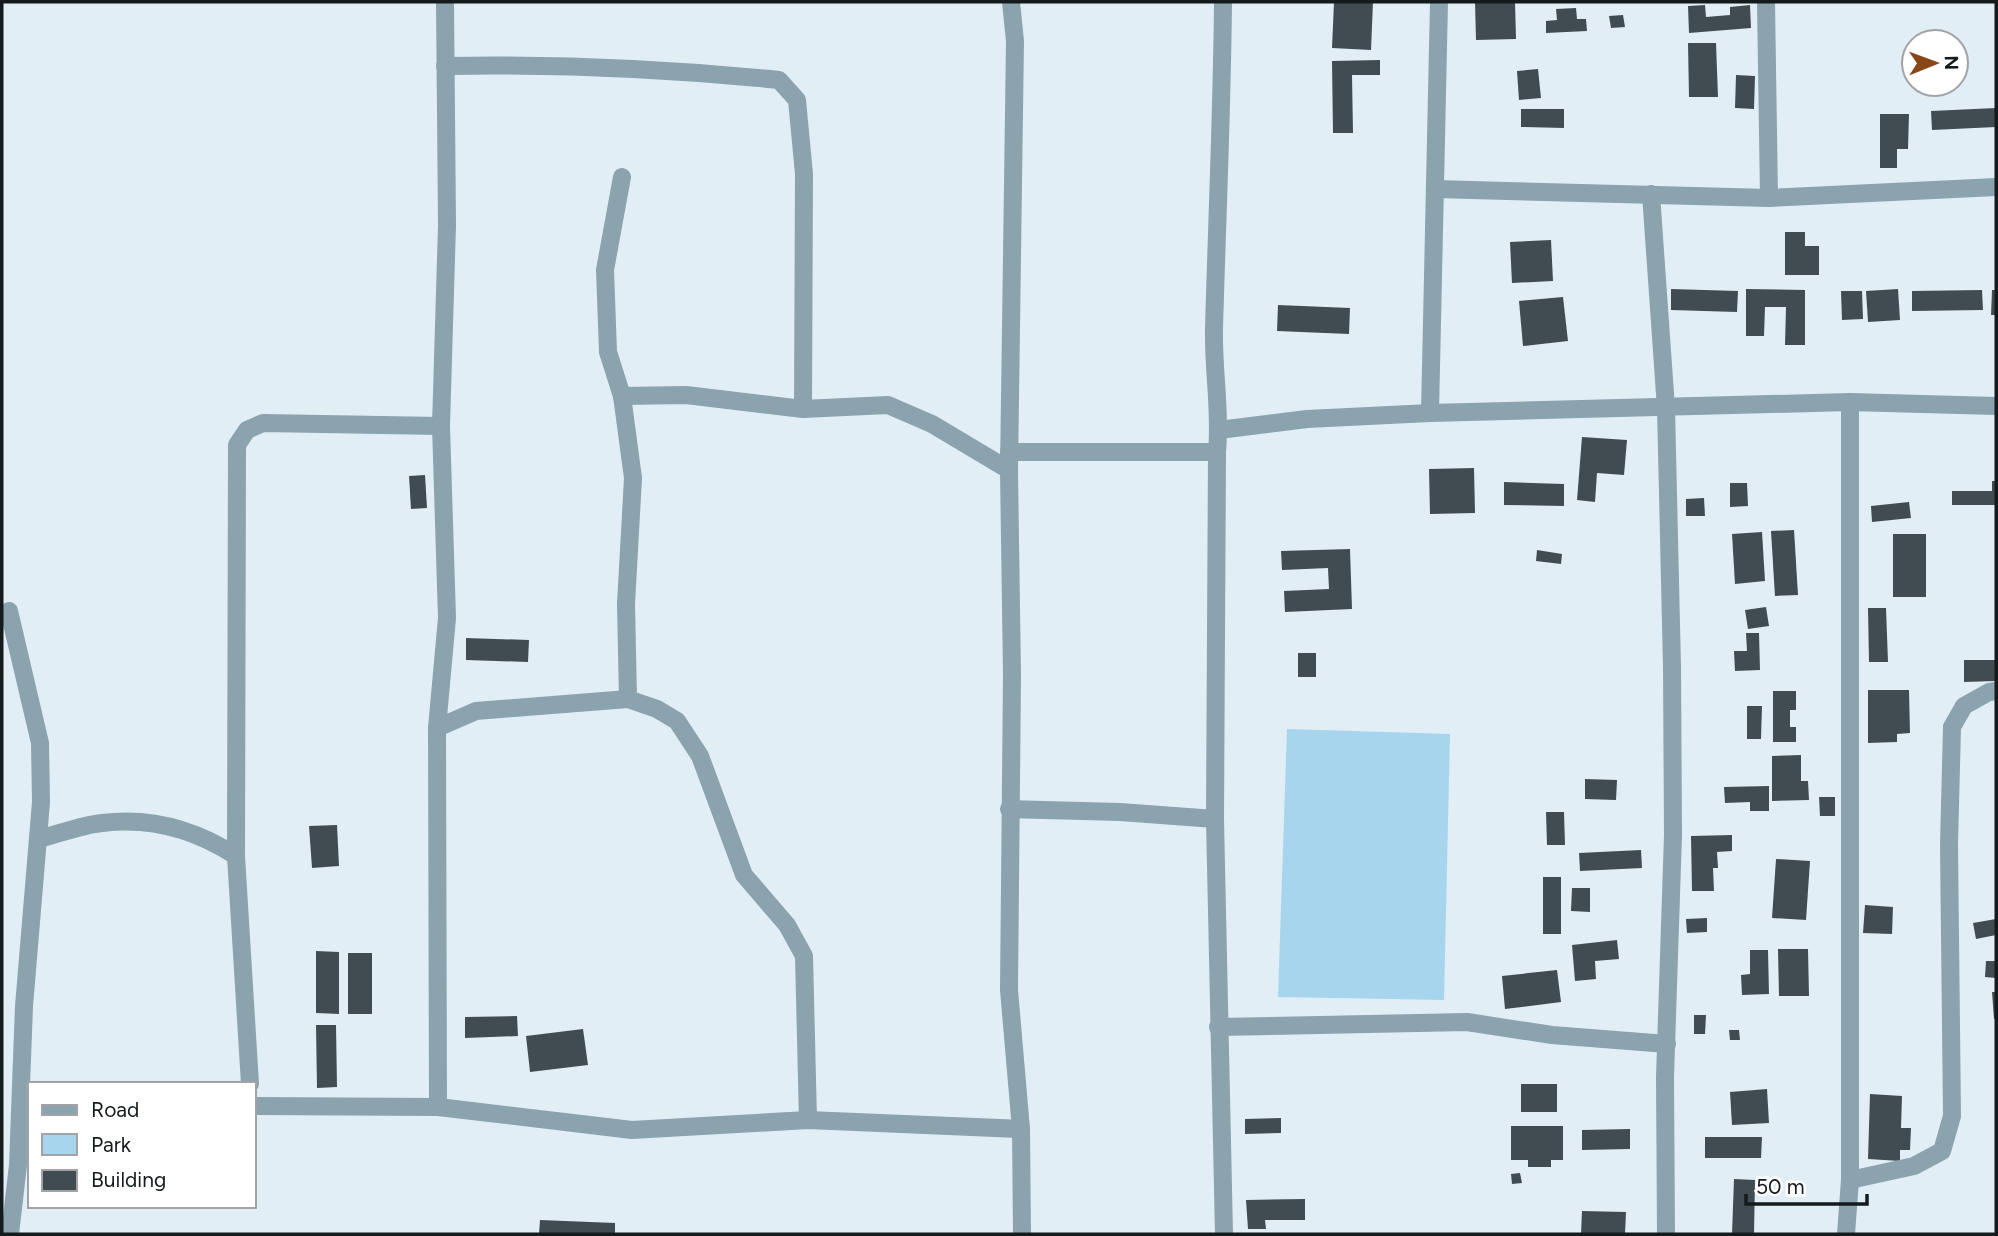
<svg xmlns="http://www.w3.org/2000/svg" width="1998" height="1236" font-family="Figtree,sans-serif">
<rect width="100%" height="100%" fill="#e1eef6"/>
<polygon fill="#a7d5ed" points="1287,729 1450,734 1444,1000 1278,997"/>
<g fill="#414c52">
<polygon points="1334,2 1373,2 1371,50 1332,48"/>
<polygon points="1475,2 1515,2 1516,39 1476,40"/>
<polygon points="1705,5 1706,17 1730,15 1730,7 1750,5 1751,28 1689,33 1688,6"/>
<polygon points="1576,8 1577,19 1586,19 1587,31 1546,33 1546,21 1557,20 1556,9"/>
<polygon points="1623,15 1625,27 1611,28 1609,16"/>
<polygon points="1688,43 1716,43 1718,97 1689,97"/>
<polygon points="1380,60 1380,75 1352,75 1353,133 1333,133 1332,61"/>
<polygon points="1538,69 1541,98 1519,100 1517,71"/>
<polygon points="1736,75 1755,76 1754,109 1735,108"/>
<polygon points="1996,108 1996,127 1932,130 1931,111"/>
<polygon points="1521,109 1564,109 1564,128 1521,127"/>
<polygon points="1880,114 1909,114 1908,149 1897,149 1897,168 1880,168"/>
<polygon points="1785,232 1805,232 1805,246 1819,246 1819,275 1785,275"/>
<polygon points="1551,240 1553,281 1512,283 1510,242"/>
<polygon points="1671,289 1738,291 1737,312 1671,310"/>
<polygon points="1746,289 1805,290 1805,345 1785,345 1786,307 1765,307 1764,336 1746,336"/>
<polygon points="1898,289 1900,320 1868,322 1866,291"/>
<polygon points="1982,290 1983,310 1912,311 1912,291"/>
<polygon points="1992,290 1996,290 1996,315 1991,315"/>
<polygon points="1841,291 1862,291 1863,319 1842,320"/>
<polygon points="1563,297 1568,341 1523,346 1519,301"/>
<polygon points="1278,305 1350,308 1349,334 1277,331"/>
<polygon points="1582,437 1627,440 1624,475 1597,473 1595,502 1577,500"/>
<polygon points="1474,468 1475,513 1430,514 1429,469"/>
<polygon points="425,475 427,508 411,509 409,476"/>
<polygon points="1992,481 1996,481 1996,505 1952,505 1952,491 1992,491"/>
<polygon points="1504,482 1564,484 1564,506 1504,505"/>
<polygon points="1730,483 1747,483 1748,506 1730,507"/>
<polygon points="1704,498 1705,516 1686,516 1686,499"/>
<polygon points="1909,502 1911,518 1872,522 1871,506"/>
<polygon points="1794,530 1798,595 1775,596 1771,531"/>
<polygon points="1762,532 1765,581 1735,584 1732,534"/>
<rect x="1893" y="534" width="33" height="63"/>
<polygon points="1350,549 1352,609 1285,612 1284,591 1329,589 1328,568 1282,570 1281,551"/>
<polygon points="1537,550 1562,554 1561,564 1536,561"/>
<polygon points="1766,607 1769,626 1748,629 1745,610"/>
<polygon points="1868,608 1886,608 1888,662 1869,662"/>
<polygon points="1746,633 1759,633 1760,670 1735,671 1734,651 1747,651"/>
<polygon points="466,638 529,640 528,662 466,660"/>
<rect x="1298" y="653" width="18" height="24"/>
<polygon points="1964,660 1996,660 1996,681 1964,682"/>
<polygon points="1868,690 1909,690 1910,733 1897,734 1897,742 1868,743"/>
<polygon points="1773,691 1796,691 1796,710 1790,710 1790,727 1796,727 1796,742 1773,742"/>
<polygon points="1747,706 1762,706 1761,739 1747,739"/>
<polygon points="1801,755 1801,781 1808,781 1809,800 1772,801 1772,756"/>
<polygon points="1585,779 1617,780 1616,800 1585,799"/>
<polygon points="1769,786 1769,811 1750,811 1750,802 1725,803 1724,787"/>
<polygon points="1819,797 1835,797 1835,816 1820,816"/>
<polygon points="1546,812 1564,812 1565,845 1547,845"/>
<polygon points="337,825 339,866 312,868 309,826"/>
<polygon points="1732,835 1732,851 1717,852 1718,868 1713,868 1714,891 1692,891 1691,836"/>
<polygon points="1641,850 1642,868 1580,871 1579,853"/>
<polygon points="1776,859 1810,861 1806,920 1772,918"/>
<rect x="1543" y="877" width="18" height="57"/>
<polygon points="1572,888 1590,888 1590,912 1571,911"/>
<polygon points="1865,905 1893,907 1892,934 1863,933"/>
<polygon points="1707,918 1707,932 1687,933 1686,919"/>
<polygon points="1996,919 1996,935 1976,939 1973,923"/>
<polygon points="1617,940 1619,959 1595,961 1596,979 1575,981 1572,945"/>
<polygon points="1778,949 1808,949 1809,996 1779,996"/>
<polygon points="1750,950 1768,950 1769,994 1742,995 1741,975 1750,974"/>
<polygon points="316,951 339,952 339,1014 316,1013"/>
<rect x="348" y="953" width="24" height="61"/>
<polygon points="1986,961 1996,961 1996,978 1985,977"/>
<polygon points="1557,970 1561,1002 1505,1009 1502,976"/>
<polygon points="1992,992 1996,992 1996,1019 1994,1019"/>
<polygon points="1694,1015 1706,1015 1705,1034 1694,1034"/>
<polygon points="517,1016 518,1036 465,1038 465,1017"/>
<polygon points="316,1025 336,1025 337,1087 317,1088"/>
<polygon points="583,1029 588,1065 530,1072 526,1036"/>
<polygon points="1729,1030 1739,1030 1740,1040 1730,1040"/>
<rect x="1521" y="1084" width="36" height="28"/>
<polygon points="1767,1089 1769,1123 1732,1125 1730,1092"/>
<polygon points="1870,1094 1902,1096 1901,1128 1911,1128 1910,1150 1900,1150 1900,1161 1868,1159"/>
<polygon points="1281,1118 1281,1133 1245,1134 1245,1119"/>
<polygon points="1511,1126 1563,1126 1563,1160 1551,1160 1551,1167 1528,1167 1528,1160 1511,1160"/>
<polygon points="1630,1129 1630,1149 1582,1150 1582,1130"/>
<polygon points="1705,1137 1762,1137 1761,1158 1705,1158"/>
<polygon points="1520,1173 1522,1183 1512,1184 1511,1174"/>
<polygon points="1734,1179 1755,1180 1754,1234 1732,1234"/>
<polygon points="1305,1199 1305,1220 1265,1220 1266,1229 1248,1229 1246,1200"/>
<polygon points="1582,1211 1626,1212 1625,1234 1581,1234"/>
<polygon points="540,1220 615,1223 615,1234 539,1234"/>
</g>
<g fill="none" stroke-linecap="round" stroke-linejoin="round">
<g stroke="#8ba2af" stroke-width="18">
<polyline points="1011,2 1015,41 1009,470 1012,675 1009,990 1021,1129 1022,1234"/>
<path d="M1223,2C1222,111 1217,220 1214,329C1213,370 1221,411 1217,452L1215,819L1224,1234"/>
<polyline points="1766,2 1769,198"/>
<path d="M445,66C556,64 668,69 779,80L797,100L804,174L803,409"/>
<polyline points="622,177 605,270 608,352 622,396 633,478 626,604 628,699"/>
<polyline points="1435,189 1769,198 1996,187"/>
<polyline points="1651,194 1666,408 1672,667 1673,835 1665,1077 1666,1234"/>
<polyline points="622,396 686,395 803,409 888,405 932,424 1009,470"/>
<polyline points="1430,413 1439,2"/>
<polyline points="1219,430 1307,419 1430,413 1850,402 1996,406"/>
<polyline points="1009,452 1217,452"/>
<polyline points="9,611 40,743 41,802 24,1006 18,1165 10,1234"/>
<polyline points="437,728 476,711 628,699 657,709 677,721 700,756 744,875 787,925 804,956 808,1120"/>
<polyline points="1009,809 1120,812 1215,819"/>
<path d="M38,839C59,834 81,825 102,823C150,817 196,830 236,856"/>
<polyline points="1218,1027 1467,1022 1552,1035 1667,1044"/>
<polyline points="250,1084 236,856 237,445 247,430 263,423 441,426"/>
<polyline points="254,1106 438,1107 632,1130 808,1120 1021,1129"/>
<polyline points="438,1107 437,728 447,618 441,426 447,225 445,2"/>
<polyline points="1850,1180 1914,1166 1942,1151 1952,1116 1949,845 1952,727 1964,706 1989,692 1996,691"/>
<polyline points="1846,1234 1850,1180 1850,402"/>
</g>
</g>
<rect width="1998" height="1236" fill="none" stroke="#151a1d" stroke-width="7"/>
<rect x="28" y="1082" width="228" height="126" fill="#ffffff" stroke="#a1a3a5" stroke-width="2"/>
<rect x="42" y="1105" width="35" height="10" fill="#8ba2af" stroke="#a1a3a5" stroke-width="2"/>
<text x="91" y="1117" font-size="21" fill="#151a1d">Road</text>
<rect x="42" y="1134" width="35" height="21" fill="#a7d5ed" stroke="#a1a3a5" stroke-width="2"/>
<text x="91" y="1152" font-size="21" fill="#151a1d">Park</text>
<rect x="42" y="1170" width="35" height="21" fill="#414c52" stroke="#a1a3a5" stroke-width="2"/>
<text x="91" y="1187" font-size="21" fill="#151a1d">Building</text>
<g transform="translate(1935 63) rotate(89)"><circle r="33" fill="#ffffff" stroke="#a1a3a5" stroke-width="2"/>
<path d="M0-5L12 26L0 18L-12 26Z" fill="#894616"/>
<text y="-10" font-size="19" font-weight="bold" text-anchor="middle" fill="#151a1d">N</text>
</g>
<path d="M1746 1194v10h121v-10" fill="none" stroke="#151a1d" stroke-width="3.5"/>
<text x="1756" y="1194" font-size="21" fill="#151a1d" stroke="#ffffff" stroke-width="5" paint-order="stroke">50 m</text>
</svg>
